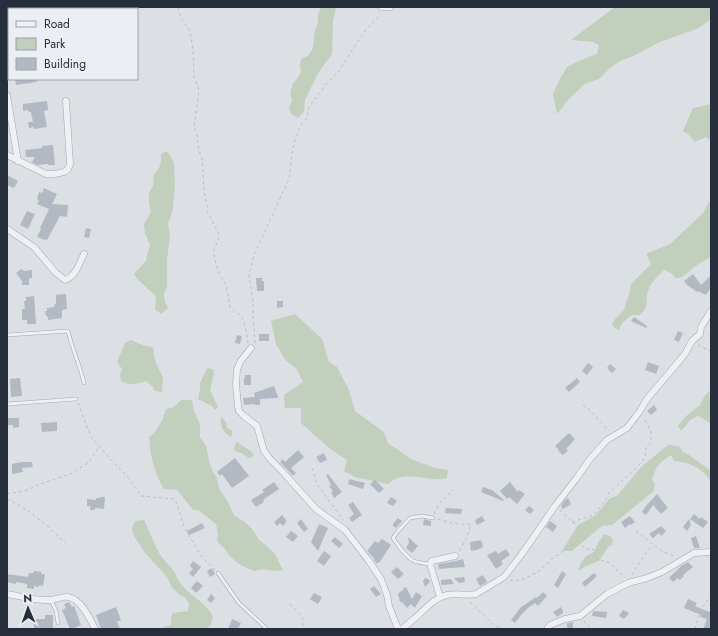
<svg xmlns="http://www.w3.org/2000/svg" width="718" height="636" font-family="Jost,sans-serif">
<rect width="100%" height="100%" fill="#dce0e5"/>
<g fill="#c2cfbd">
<polygon points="321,7 336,7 333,21 332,54 318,73 305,100 304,112 298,118 291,114 289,107 292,101 290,93 293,83 296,80 301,72 300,66 301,59 309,55 313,48 315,29 318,24 318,15"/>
<polygon points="615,7 711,7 711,19 699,28 660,42 633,56 620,61 611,67 599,79 585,84 570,98 557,114 553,94 561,77 567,67 581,60 597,54 599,45 593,42 571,40"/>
<polygon points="711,104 711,141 706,137 695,142 688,134 683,131 693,108"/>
<polygon points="166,151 171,156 174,164 175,184 173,209 168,224 170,235 167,261 167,287 164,294 165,302 168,308 161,314 155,309 156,296 137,279 134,274 146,261 147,255 150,245 145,233 144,224 151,212 149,204 149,193 153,186 154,175 159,168 161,162 161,154"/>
<path d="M711,201V256L709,258C704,261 697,264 692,269C686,273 683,279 675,278L671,273L664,270C658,276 651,282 648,291C645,302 650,305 640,315H632L623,322L619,330L615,328L612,325L615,319L624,310L626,302L629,295L631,284L651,264L646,254L670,244L703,213L709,202Z"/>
<path d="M295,314L322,339L329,362L337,367L349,390L355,411L384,432L388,443L411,459L435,468L448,470L447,478C443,479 438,479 434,479C417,478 402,472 388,484L355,477L344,471L347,460L329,448L301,423V408H285L284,395L303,382L296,368L286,361L276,344L271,321Z"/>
<path d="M131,340L145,346L153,347L155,361L163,378L162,392L155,391L152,386L146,381C137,384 129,386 121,381L120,375L122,369L117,362L125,343Z"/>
<polygon points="207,368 213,369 214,374 210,390 218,407 215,410 212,406 198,399 200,390 200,383"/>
<path d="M710,391C709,402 712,412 710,423L698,416L690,420L685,427L681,431L678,426L685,417L700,405L705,395Z"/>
<path d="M181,400H192L194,411L200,424V437L206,446L209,460L212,470L217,478L219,489L227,500L234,515L246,523L253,530L259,540L267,546L275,554L283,570C273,573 266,567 255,571C246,568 237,564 230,556C226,552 224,546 219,544L217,540L218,533L216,524L198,510H193L177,490L164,489C154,473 150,455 149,437L154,433L162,421L166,409L174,407Z"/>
<path d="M221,416L226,422L227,428L233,431L231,437C222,432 220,426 221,416Z"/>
<polygon points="237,442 252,452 254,456 249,458 241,453 234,451 235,444"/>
<path d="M668,445L679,446L683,452L689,455L711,471V482C703,468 689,462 674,461L671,455C659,463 657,465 652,479L655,484L654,491L612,525L602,526L572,551H562L578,525L596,515L609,499L618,495L641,467Z"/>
<path d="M144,520C150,532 154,545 161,556C165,562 172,567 175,573C176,575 177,579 179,581C188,595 203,600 213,616L211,624L207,629H163V627L171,625V617L173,613L188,611L189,604L185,597L180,595L172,588L167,577L145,553L134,536L132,529L135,521Z"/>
<polygon points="604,534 610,536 613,540 612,545 608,547 599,561 586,566 578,571 581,563 586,556 594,552 598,543"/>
</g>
<g fill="#b3b9c2">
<polygon points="15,79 36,79 37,82 16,85"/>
<polygon points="47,101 48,110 44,111 47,127 34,129 34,127 29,128 28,122 33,122 31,112 29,112 28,110 23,111 23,104"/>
<polygon points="53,145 55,165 48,165 48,164 37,165 32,162 35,157 26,157 25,150 42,148 42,146"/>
<polygon points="7,175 18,181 14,188 7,185"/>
<polygon points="44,188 57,194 52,204 68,205 67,217 60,216 47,240 45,239 45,240 37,237 41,229 40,228 49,209 37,204 39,200 37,199 39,192 42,193"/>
<polygon points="27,211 35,214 28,229 20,225"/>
<polygon points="86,228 91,229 89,238 84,237"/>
<polygon points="21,269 24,271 32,270 32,278 29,278 29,285 22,285 22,281 16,273"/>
<polygon points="693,274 701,285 711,275 711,287 706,295 698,291 697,292 687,285 684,281"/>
<polygon points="256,278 262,278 262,281 264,281 264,291 257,291"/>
<polygon points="66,294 67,309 62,310 62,318 48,320 48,317 46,316 45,311 47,311 47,308 54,307 54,305 56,304 56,295"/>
<polygon points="34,296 36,324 27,324 27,320 22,320 22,309 25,309 24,301 26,301 26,297"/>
<polygon points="277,301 283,301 283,307 277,308"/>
<polygon points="634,317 647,326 646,328 631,321"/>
<polygon points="678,331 683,333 679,342 674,340"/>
<rect x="259" y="334" width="10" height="7"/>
<polygon points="237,335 242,336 240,344 235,343"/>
<polygon points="648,362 659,366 656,374 645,370"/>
<polygon points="588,363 593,367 587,375 582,371"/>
<polygon points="610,364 616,369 612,373 607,368"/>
<polygon points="245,375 251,375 251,385 244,385 244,378 245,378"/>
<polygon points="20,378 22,396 11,397 10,379"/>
<polygon points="577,378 580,382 569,392 565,388"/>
<polygon points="274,386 278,397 278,398 260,399 260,405 255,405 255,404 244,405 243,398 255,397 254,393"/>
<polygon points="654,405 657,410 651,415 647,411"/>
<polygon points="7,418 19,418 19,427 13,428 13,425 7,425"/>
<polygon points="57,422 57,431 42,432 41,423"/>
<polygon points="569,433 575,439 566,449 568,451 563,455 558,451 559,450 555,446"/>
<polygon points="298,450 304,457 291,468 296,473 293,476 280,462 283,459 285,462"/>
<polygon points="324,453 327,460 320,463 316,457"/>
<polygon points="235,458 249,476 232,488 222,474 220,476 217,472"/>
<polygon points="21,462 32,462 33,467 22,468 23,472 12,474 12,464"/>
<polygon points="328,474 342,492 334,498 331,492 333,491 329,486 331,485 326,475"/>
<polygon points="349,479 365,483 363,489 348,484"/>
<polygon points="375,480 384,489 379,493 370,484"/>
<polygon points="274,482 279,489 263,500 264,502 256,507 251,500 264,492 262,490"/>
<polygon points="510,482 518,492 519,490 525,494 517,504 509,497 507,499 500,491"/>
<polygon points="483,487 492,490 504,500 503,501 481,492"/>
<polygon points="657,494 668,508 661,514 653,505 646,515 642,512 646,506"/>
<polygon points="100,497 105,497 104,509 95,508 95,510 90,510 90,506 87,506 87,499 96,500 96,498 100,498"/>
<polygon points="391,497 397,501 393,506 387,503"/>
<polygon points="568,498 571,504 563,509 561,506 565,500"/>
<polygon points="353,502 362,515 352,522 349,518 354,514 348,505"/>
<polygon points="529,506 534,510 530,514 525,510"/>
<polygon points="446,508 462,509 461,514 445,513"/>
<polygon points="694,514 700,519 701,517 708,522 703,528 690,519"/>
<polygon points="282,515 286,520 286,522 283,526 280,523 277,526 274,522"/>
<polygon points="482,516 485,521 477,525 475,520"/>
<polygon points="630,516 635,522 631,525 630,524 625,528 621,522"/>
<polygon points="398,518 402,521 396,528 393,526 393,524"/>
<polygon points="301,519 308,529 304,532 297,523"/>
<polygon points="424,519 431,521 431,526 423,525"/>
<polygon points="689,519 691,525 687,531 683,527"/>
<polygon points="550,521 557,526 553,532 546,527"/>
<polygon points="202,523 205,528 189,535 187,531"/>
<polygon points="319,524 328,528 318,551 311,542"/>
<polygon points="661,526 666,531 661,536 659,533 653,538 649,534"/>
<polygon points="291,531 298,536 293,542 286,537"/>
<polygon points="696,536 700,548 694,548 691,538"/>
<polygon points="335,537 343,544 339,548 331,541"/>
<polygon points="408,537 418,546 412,553 406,548 409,543"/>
<polygon points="382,539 391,545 379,563 378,562 377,564 374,560 374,558 367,551 375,541 378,543"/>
<polygon points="481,540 483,547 477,550 471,551 470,542"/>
<polygon points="506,549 510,555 501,561 503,564 496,569 487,555 496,551 498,554"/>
<polygon points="324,551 331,556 324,566 317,561"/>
<polygon points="463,559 465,567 439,569 438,564 456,561"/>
<polygon points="193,561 201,567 193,577 189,573 193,569 190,566"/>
<polygon points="688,562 693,567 683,575 684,576 680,580 678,578 673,582 669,578 681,566"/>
<polygon points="397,567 404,574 398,579 391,572"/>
<polygon points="212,568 215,574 210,577 207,571"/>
<polygon points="34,571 42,572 41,574 45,574 43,586 39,585 39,587 34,586 34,589 27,588 27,584 16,582 16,584 7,582 7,574 28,577 29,573 33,573"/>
<polygon points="562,571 566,574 558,588 554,585"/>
<polygon points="594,573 597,576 585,587 582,583"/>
<polygon points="483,575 487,582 480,586 476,579"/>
<polygon points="464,577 465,582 459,583 454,578"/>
<polygon points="425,578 428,579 430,581 429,583 425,587 423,581"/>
<polygon points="451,579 454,584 441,585 441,580"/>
<polygon points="197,581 203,586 196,593 191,588"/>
<polygon points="374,586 381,594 376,597 370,589"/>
<polygon points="406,587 412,599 416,592 422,596 415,608 411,604 407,608 402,602 400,602 398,594 400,592 402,591 404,588"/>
<polygon points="543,592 547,596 538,606 535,603 528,608 521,615 515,623 511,620 521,607 536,597 537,598"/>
<polygon points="314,593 322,597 318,604 310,599"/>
<polygon points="211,594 215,598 211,603 207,600"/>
<polygon points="688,599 697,603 695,606 709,612 711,609 711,629 703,629 707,619 700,617 701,615 684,608"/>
<polygon points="69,602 72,607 74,606 81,625 72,629 70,629 62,610 66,608 64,604"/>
<polygon points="116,607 121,620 117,622 120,629 101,629 96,615"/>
<polygon points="561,607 563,611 563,613 557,617 553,612"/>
<polygon points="623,610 629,613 624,619 619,616"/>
<polygon points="593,611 607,612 606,618 592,616"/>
<polygon points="45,615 53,615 53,629 34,629 34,619 45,619"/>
<polygon points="232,619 241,623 238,629 228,629"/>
<polygon points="573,622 573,629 567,629 567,623"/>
</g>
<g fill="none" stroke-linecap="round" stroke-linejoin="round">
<defs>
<g id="service">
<path d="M7,335L68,331C72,349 80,365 84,383"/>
<polyline points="7,404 76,399"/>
<path d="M430,564C425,563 418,563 414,561C405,557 398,545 393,538L398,531L410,518L422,516L433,518"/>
<polyline points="218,573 239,603 267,629"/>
<polyline points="51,600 56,611 58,623"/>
</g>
<g id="minor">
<polyline points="381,7 390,7"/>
<polyline points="7,64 9,63"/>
<polyline points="7,95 18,161"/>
<polyline points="7,155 46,174 55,174 64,172 68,169 70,164 66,101"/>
<path d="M7,229L34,247L56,273L65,280C76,276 79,264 84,254"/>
<polyline points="251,348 240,362 237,370 236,384 238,406 239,411 244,416 257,426 264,451 270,459 282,471 316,509 345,530 369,561 381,579 387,595 389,606 398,629"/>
<path d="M7,594C21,596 35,601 50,600C56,600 62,596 68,597C81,599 90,618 95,629"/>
<polyline points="440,597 430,564 432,561 455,556"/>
<path d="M402,629C406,626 410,622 414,619C425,610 433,598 447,595C457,593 466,596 476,594L504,577L522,554L555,506L576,479L590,459L607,440L627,428L640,411L647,399L685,354L692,341L700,334L701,327L711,311"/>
<polyline points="547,629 550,625 565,619 580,616 607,594 628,583 647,578 662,572 694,553 711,552"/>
</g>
</defs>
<use href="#service" stroke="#a2a7af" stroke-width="4"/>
<use href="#minor" stroke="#a2a7af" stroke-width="7"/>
<g stroke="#babec4" stroke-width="1" stroke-dasharray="3 3" stroke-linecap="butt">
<path d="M178,7L181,18L190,31L193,50L194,76L199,91L194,127L197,135L199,151L202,158L204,189L206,203L208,207L207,211L219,234L218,240L213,252L218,271L222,279L226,284L230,308C233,310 236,312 239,314C245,319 247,335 248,343"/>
<polyline points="255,343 253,314 253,302 249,275 254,255 289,179 292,154 295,140 301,125 307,118 309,107 327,83 339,71 364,32 381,14"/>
<polyline points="698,345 710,351 711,351"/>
<polyline points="78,403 91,437 114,463 127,476 141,496 175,499 185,529 202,557 215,570"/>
<polyline points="583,405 591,411 609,431"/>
<polyline points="312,468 317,484 329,501 342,518 343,520"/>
<polyline points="7,494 24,491 43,483 70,474 88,463 99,447"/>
<path d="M7,499C29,509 48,526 65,543"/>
<path d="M560,510C566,516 580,527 583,534L579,537L578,541L582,546L589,550L592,549L596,551L595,558L610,563L625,578"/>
<polyline points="434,514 439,504 453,490"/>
<path d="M438,519C449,523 459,525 471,524L467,537L459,552"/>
<polyline points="572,522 594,515 604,502 609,493 642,462 645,457 646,448 651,442 651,432 644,418"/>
<polyline points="636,531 663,552 675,556"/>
<polyline points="632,575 644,556 653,545"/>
<polyline points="510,580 512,581 524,579 539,571 553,558 578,541"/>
<polyline points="470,602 495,626 505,629"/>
<path d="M290,604C296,612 308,617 301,629"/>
<polyline points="584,621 591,629"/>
<polyline points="695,629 701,609 711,596"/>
</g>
<use href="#service" stroke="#eef0f4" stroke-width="3"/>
<use href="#minor" stroke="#eef0f4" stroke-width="6"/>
</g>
<rect width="718" height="636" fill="none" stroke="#262e3b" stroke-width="16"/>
<rect x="8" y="8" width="130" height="72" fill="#ebeef3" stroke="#9ca1a9"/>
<rect x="16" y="21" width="20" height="6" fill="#eef0f4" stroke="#9ca1a9"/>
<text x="44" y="28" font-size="12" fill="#262e3b">Road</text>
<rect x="16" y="38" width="20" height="12" fill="#c2cfbd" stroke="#9ca1a9"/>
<text x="44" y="48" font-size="12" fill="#262e3b">Park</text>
<rect x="16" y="58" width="20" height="12" fill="#b3b9c2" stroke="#9ca1a9"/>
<text x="44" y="68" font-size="12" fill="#262e3b">Building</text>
<g transform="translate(28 608) rotate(358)" stroke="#ebeef3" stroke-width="3" paint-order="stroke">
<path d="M0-3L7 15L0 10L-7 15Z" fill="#262e3b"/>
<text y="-6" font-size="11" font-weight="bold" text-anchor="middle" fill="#262e3b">N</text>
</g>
</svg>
